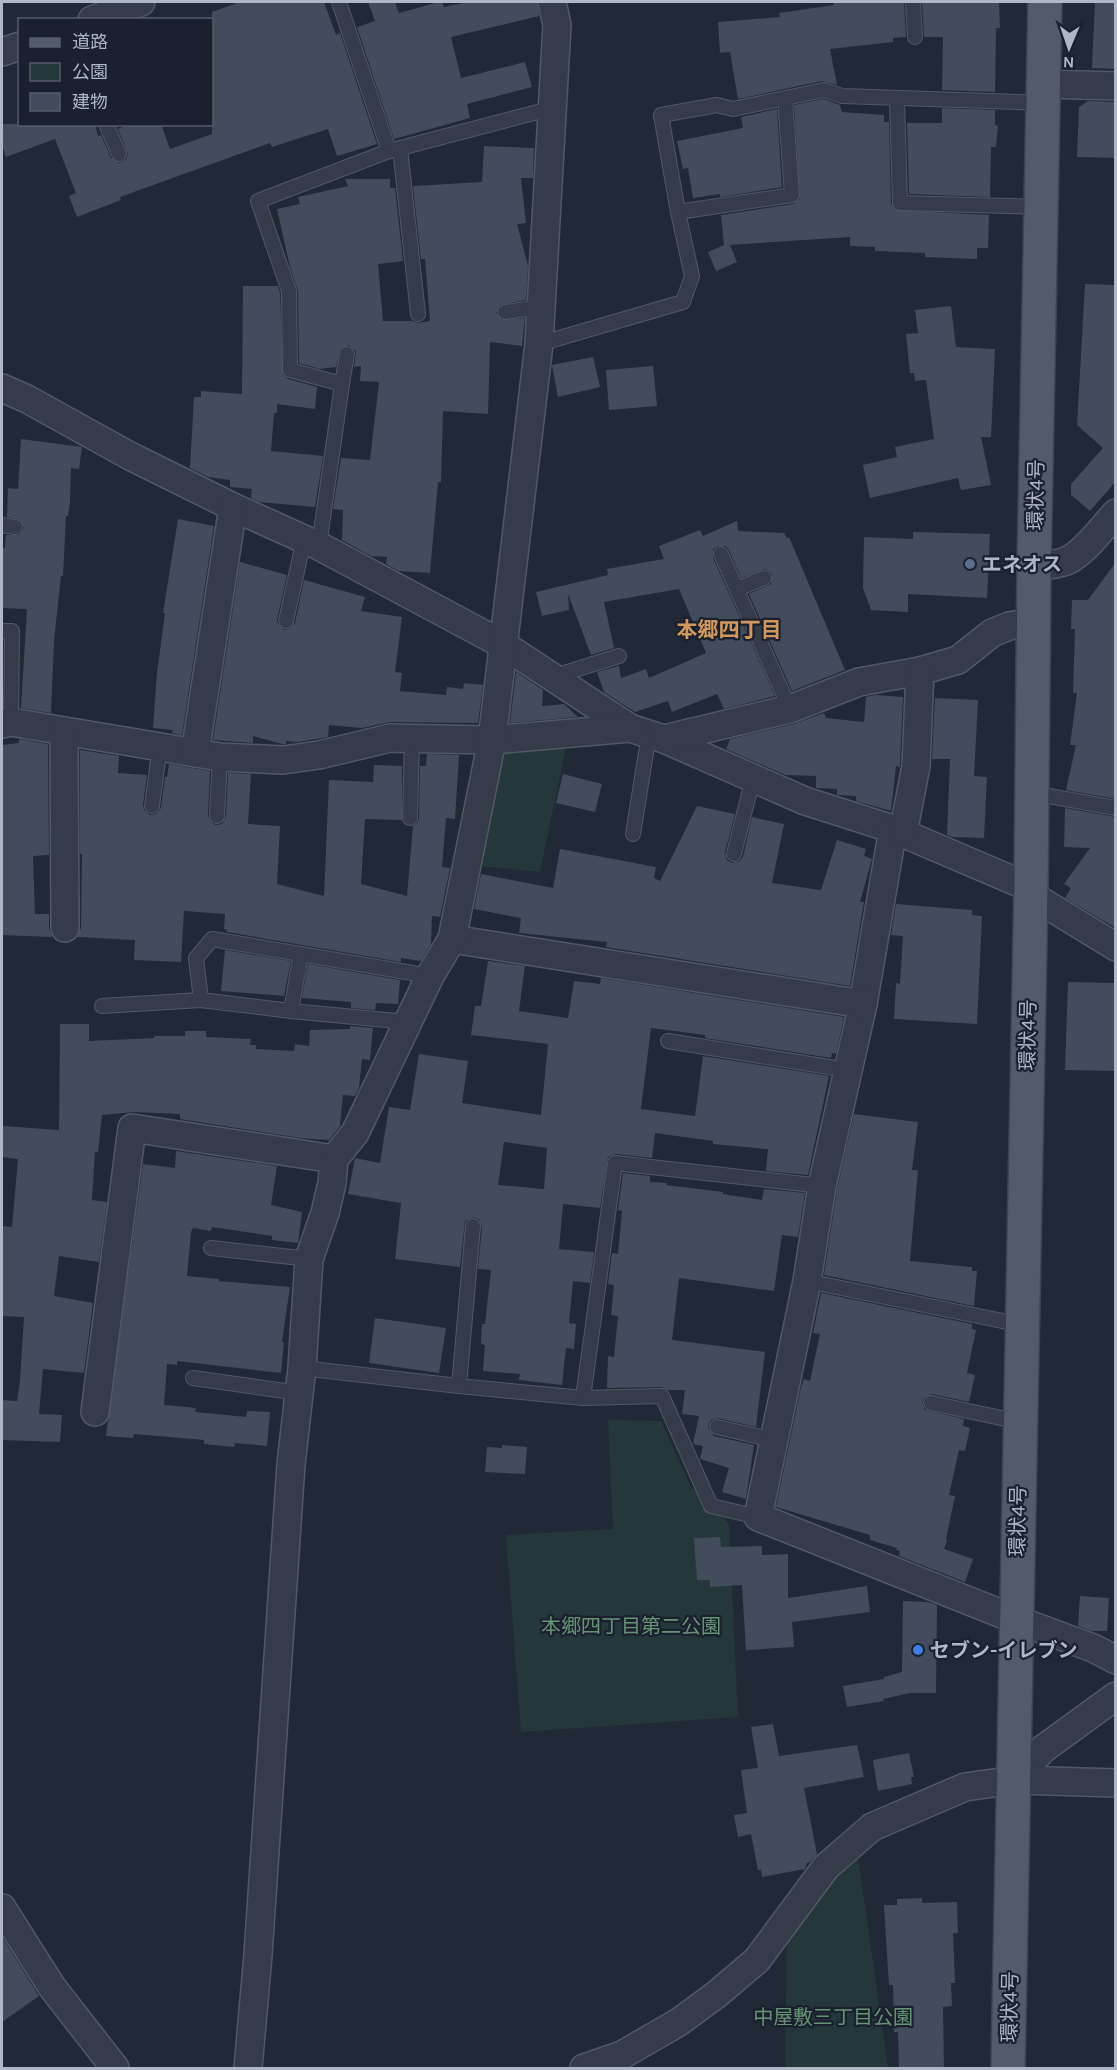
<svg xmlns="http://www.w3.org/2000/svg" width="1117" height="2070" font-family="Karla,'Noto Sans JP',sans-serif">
<rect width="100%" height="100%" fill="#212937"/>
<g fill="#24373a">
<polygon points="567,742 540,872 480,866 502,744"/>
<polygon points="608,1420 661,1421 691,1487 729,1524 738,1717 521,1732 506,1535 613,1529"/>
<polygon points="857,1850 888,2068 785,2068 787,1932"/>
</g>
<g fill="#424c5c" fill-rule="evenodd">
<polygon points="240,2 324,2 336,35 340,33 377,144 337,156 328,129 272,147 270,143 120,197 121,200 77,217 69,196 76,193 55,139 6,157 2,145 2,124 95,124 98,136 101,135 111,158 119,163 126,160 128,154 118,129 130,124 161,124 170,149 212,134 212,12"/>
<polygon points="368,2 395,2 399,13 439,2 442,2 444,7 468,2 537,2 539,16 451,37 461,78 525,62 532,87 467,104 470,118 394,139 357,27 375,21"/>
<polygon points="833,2 904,2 906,37 893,38 893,42 830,49 837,85 822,81 738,99 730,52 720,53 718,22 780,17 779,13 834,5"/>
<polygon points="922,2 999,2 1000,28 996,28 995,92 942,90 943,37 924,37"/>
<polygon points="1095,2 1116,2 1116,69 1092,68"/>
<polygon points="823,99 840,105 842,112 884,115 884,122 889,122 891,203 895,210 989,215 988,248 977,248 977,259 925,257 925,253 875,251 875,247 850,246 850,237 730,245 737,262 716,271 708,252 724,245 721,215 793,204 800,199 794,105"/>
<polygon points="1088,101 1116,102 1116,158 1077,157 1079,107"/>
<polygon points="942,108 995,110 995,125 998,126 996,147 991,147 990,197 909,194 907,123 942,123"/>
<polygon points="777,109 782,187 720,197 720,194 693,198 688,168 683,169 677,141 743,128 741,117"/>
<polygon points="484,146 534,148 533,178 521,178 526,223 517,224 528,266 526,300 500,305 496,313 502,320 525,318 522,346 490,342 488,414 443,411 441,482 438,482 430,573 399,571 386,564 387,557 371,556 342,540 343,510 333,509 341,458 370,460 379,382 360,381 361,366 354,367 356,351 349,345 340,349 336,367 320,369 299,363 298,291 290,267 277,209 300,204 298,197 348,186 345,179 390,179 390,188 395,188 403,261 378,264 383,321 413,321 418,323 430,321 425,259 421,259 413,186 482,182"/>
<polygon points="1085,284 1116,285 1116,481 1090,511 1071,495 1071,484 1103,448 1077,425"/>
<polygon points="243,286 278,286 280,293 283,375 288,379 317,387 315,409 277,404 277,413 274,413 271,451 323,456 315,507 259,502 251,498 252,489 230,487 230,480 208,477 190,468 194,397 201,397 201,391 242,394"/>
<polygon points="951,306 956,347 995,349 991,437 981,437 991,485 961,490 958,478 870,498 863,465 897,457 895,447 934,439 926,380 915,381 914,373 910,373 906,334 918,333 915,310"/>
<polygon points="593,357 600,387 558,397 552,365"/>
<polygon points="653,366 657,406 609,410 606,370"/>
<polygon points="21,439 82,447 79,469 71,468 70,502 68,516 66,516 63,576 61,576 54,641 51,713 21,708 27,609 2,608 2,548 5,548 6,535 19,535 24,528 20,520 7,517 8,488 18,489"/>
<polygon points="178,519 214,526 182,735 172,733 173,730 153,728 157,673 165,613 163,613"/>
<polygon points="737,521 738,531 784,533 787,538 789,537 845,670 792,691 749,594 771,584 772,574 765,569 741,578 729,550 726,546 718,546 713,549 713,558 775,696 724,709 717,694 672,712 668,701 635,712 604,692 597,672 619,666 621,678 646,669 649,678 706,653 679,589 604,602 614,648 591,655 568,594 569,610 542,616 536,592 608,575 607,569 664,559 659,546 700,530 703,536"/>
<polygon points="913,532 990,534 987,598 908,594 908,612 871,610 863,588 864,537 913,539"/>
<polygon points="240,562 287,575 277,620 278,624 284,630 289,629 295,623 304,580 365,597 361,611 402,617 395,672 402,673 400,691 446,695 447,687 463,689 464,683 483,685 478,723 390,722 362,728 329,725 328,737 298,742 286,741 286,744 282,744 253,736 253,743 213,740"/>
<polygon points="1116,562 1115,664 1116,799 1066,790 1076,745 1070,745 1077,693 1073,693 1075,629 1071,629 1072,600 1088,600"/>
<polygon points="516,672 543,690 542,706 564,704 578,717 510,723"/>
<polygon points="875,695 903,697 900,764 900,767 896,766 891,811 856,801 856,796 837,795 837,789 816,788 816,776 785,775 726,749 730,739 794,724 824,713 826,718 864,722 866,697"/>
<polygon points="935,698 978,700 974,776 987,777 984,838 952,837 947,835 950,759 932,759"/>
<polygon points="19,739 48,744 49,855 33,856 35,914 49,914 49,928 52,937 2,935 2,745 19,743"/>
<polygon points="80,750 119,756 118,773 147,775 143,805 144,810 150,815 156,814 161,808 165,777 167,777 169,764 210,771 208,816 212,823 216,825 222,824 226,817 228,773 251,774 248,824 280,826 277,884 324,896 329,780 373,782 374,765 402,766 402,820 365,819 361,884 407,896 413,826 417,823 419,818 420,766 426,766 427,754 459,755 455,819 446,818 442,867 450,868 440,917 432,916 431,944 421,961 401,958 401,962 227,932 227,930 224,929 225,914 184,911 181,962 134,960 135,940 77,937 81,928 82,854 80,854"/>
<polygon points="563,774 602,784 595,812 556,803"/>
<polygon points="697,806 735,814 725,852 727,860 732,863 740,861 743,857 752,817 784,824 772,883 821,890 837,840 866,849 864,856 872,859 860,902 864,902 850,986 606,947 607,942 519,933 521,918 474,909 481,874 553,888 560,849 656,867 654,878 660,881"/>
<polygon points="1065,808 1116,817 1116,928 1065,898 1071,888 1064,884 1090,848 1064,847"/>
<polygon points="896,904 972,910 972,915 982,916 977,1024 894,1019 896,983 900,984 903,936 891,935"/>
<polygon points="225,950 291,961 284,996 221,991"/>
<path d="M488,961L525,966L519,1011L568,1018L574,981L600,984L601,978L844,1017L836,1054L832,1053L831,1058L705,1038V1035L651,1028L641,1109L695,1116L703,1056L829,1076L808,1175L766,1171L768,1149L713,1144V1141L655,1133L652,1158L616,1154L608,1157L600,1208L563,1204L559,1249L594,1252L590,1283L573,1281L569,1323L576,1324L574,1349L566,1348L562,1385L519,1380L520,1374L483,1371L485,1345L481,1344L482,1324H485L491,1270L478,1269L482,1227L479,1219L473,1217L465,1221L460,1267L395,1259L401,1203L348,1194L355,1158L380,1163L389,1107L410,1110L419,1054L468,1061L462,1103L541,1115L548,1044L471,1035L475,1006H481ZM504,1142L547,1148L544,1189L498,1185Z"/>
<polygon points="308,964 400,980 398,1004 376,1003 375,1010 351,1008 351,1002 302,998"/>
<polygon points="1068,982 1116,983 1116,1071 1065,1070"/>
<polygon points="60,1024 89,1024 89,1041 154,1038 154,1036 185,1036 185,1031 206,1031 206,1037 251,1039 250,1045 256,1045 256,1049 294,1051 295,1044 309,1046 310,1030 350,1029 350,1026 373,1028 370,1060 362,1059 359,1088 355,1096 343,1095 340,1126 329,1140 300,1138 180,1119 180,1114 134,1112 102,1115 98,1152 95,1152 92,1200 107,1202 99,1262 59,1256 54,1296 93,1303 84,1373 43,1369 39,1414 62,1415 60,1442 2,1440 2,1400 17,1401 20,1381 24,1317 2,1316 2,1226 12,1227 18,1159 2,1157 3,1126 59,1130"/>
<polygon points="854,1114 918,1122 912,1170 918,1170 910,1261 972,1267 972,1271 977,1271 974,1306 824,1275 837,1189"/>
<polygon points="176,1151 277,1166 271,1205 302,1212 298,1243 272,1240 272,1236 212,1227 211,1231 193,1228 191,1232 187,1276 219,1279 219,1281 290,1287 282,1342 284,1342 281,1373 177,1361 177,1365 167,1364 164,1405 196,1408 195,1412 246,1417 247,1411 270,1412 267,1446 235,1443 234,1447 204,1444 204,1440 134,1434 133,1438 106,1436 143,1164 175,1168"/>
<polygon points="623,1173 650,1176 650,1182 667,1183 666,1185 723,1192 723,1194 762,1200 764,1189 805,1193 798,1237 782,1235 774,1291 679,1278 672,1340 765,1352 756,1427 718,1418 711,1420 708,1426 709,1430 714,1436 754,1445 746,1499 722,1492 729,1468 700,1459 703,1446 693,1444 699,1416 682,1414 685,1390 668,1390 662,1387 607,1388 608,1356 614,1357 618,1316 611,1315 614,1285 608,1284 612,1253 618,1254 622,1211 618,1210"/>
<polygon points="821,1293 972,1324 972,1329 976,1330 967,1373 975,1375 969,1402 932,1394 925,1397 922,1402 925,1410 964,1419 963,1426 970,1428 965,1451 959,1450 949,1495 955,1496 946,1539 947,1540 944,1549 973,1559 965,1582 899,1556 900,1551 896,1550 897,1548 870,1540 870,1535 776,1507 801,1387 804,1379 810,1381 820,1334 813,1333"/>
<polygon points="375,1318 446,1328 439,1373 369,1363"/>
<polygon points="502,1445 527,1447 525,1474 485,1472 487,1447 502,1448"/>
<polygon points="720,1537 721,1547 762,1546 762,1555 788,1554 788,1598 867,1586 870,1612 792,1622 794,1647 746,1650 742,1585 710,1587 710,1580 697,1580 694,1538"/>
<polygon points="1080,1596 1109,1598 1107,1631 1091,1631 1078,1626"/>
<polygon points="903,1601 928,1602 937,1605 936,1693 910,1693 883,1699 884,1701 847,1707 843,1686 884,1679 884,1677 902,1672"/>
<polygon points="773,1724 779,1756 857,1745 864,1777 804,1788 817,1854 810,1862 807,1863 805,1869 762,1877 761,1870 758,1870 751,1834 738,1837 734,1815 747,1813 741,1770 758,1768 751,1727"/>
<polygon points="909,1753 914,1777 911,1777 912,1784 878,1791 873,1760"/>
<polygon points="922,1898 922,1903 957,1902 958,1933 953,1933 955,1983 951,1983 952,2006 943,2007 944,2068 899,2068 898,2032 894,2032 893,1985 889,1985 884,1905 897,1905 897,1899"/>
<polygon points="2,1937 39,1996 2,2022"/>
</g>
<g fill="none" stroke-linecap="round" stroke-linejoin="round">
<defs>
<g id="lane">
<polyline points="339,2 389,151"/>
<polyline points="913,2 915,37"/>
<polyline points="897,99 900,203 1042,207"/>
<polyline points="106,124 119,154"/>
<polyline points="400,148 418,314"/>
<polyline points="678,212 792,195 785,99"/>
<polyline points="505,312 541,307"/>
<polyline points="539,344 683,302 692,276 678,212 661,115 717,105 733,109 824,90 842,96 1044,103"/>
<polyline points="342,384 347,354"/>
<polyline points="2,525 15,527"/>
<polyline points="319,546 342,384 290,370 289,291 258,201 389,151 553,108"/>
<polyline points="721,554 790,709"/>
<polyline points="737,589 764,578"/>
<polyline points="286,621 304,539"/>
<polyline points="2,631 12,631 11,722"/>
<polyline points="552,677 619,656"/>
<polyline points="1032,793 1116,808"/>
<polyline points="152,806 160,746"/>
<polyline points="217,816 220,757"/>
<polyline points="410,818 412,738"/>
<polyline points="633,834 649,734"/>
<polyline points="734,854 753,778"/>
<polyline points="201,1000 196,958 212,939 430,976"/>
<polyline points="102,1006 201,1000 291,1011 407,1022"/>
<polyline points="291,1011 301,954"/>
<polyline points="668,1041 847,1070"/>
<polyline points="473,1226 459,1386 583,1398 615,1163 822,1186"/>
<polyline points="211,1248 309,1259"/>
<polyline points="807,1281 1022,1325"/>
<polyline points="302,1368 459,1386"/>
<polyline points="193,1378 299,1393"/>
<polyline points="583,1398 662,1396 711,1506 758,1517"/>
<polyline points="931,1403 1020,1422"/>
<polyline points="717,1427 774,1440"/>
</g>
<g id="street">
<polyline points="92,20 141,2"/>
<polyline points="2,52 20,46"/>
<polyline points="1045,84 1116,86"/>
<polyline points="2,388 27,399 130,456 233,507 319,546 502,644 630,728 664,739 805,801 893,829 1031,888"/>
<path d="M1034,567C1046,565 1061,565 1072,558C1089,547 1102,528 1116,513"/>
<polyline points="2,724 11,722 220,757 283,760 319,755 390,738 492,740 630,728"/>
<polyline points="64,731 65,928"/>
<polyline points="664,739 790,709 859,682 920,671 958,660 992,633 1009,626 1034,622"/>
<polyline points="195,753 233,507"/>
<polyline points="893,829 863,1004 822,1186 807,1281 758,1517 1017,1620 1093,1648 1116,1660"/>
<polyline points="903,833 916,766 920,671"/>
<polyline points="1031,895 1116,947"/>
<polyline points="452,939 863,1004"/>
<polyline points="95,1412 132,1128 334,1159"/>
<polyline points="1015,1780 1043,1749 1116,1696"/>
<polyline points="2,1908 52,1987 115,2068"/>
<polyline points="248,2068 258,1955 291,1464 302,1368 309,1259 325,1213 332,1183 334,1159 355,1133 430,976 452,939 492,740 539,344 557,25 552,2"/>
<polyline points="584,2068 622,2055 679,2022 717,1994 757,1960 826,1867 872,1827 965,1787 1015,1780 1116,1783"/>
</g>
<polyline id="primary" points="1008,2068 1031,888 1034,567 1045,2"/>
</defs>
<use href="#lane" stroke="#525966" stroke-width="16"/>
<use href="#street" stroke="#525966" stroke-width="30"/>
<use href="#primary" stroke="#3e4451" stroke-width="36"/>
<use href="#lane" stroke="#353b48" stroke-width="14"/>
<use href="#street" stroke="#353b48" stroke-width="27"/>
<use href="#primary" stroke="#535a68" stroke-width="33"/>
</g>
<circle fill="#5c6f8a" stroke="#1a202d" stroke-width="2" cx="970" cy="564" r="6"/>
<circle fill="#3f7fe0" stroke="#1a202d" stroke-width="2" cx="918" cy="1650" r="6"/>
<g text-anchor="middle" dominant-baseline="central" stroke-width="4.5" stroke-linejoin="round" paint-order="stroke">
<g font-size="20" fill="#afb6c4" stroke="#1a202d">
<text transform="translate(1036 495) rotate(-89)">環状4号</text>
<text transform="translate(1028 1035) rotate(-89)">環状4号</text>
<text transform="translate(1018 1521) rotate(-89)">環状4号</text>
<text transform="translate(1010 2007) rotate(-89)">環状4号</text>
</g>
<g font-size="20" font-weight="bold" fill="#afb6c4" stroke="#1a202d" text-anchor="start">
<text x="982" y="564">エネオス</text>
<text x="930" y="1650">セブン-イレブン</text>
</g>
<g font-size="20" fill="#679475" stroke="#1a202d">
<text x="631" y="1626">本郷四丁目第二公園</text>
<text x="833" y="2017">中屋敷三丁目公園</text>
</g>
<g font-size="21" font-weight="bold" fill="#d0985f" stroke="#1a202d">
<text x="729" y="630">本郷四丁目</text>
</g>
</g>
<rect width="1117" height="2070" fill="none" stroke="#afb6c4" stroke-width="6"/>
<rect x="18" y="18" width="195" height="108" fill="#1a202d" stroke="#565c69" stroke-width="1.5"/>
<rect x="30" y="38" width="30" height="9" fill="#535a68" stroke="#565c69" stroke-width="1.5"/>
<text x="72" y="48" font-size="18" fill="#afb6c4">道路</text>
<rect x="30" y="63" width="30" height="18" fill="#24373a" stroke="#565c69" stroke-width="1.5"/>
<text x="72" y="78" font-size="18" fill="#afb6c4">公園</text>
<rect x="30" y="93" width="30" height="18" fill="#424c5c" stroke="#565c69" stroke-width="1.5"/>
<text x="72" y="108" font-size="18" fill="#afb6c4">建物</text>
<g transform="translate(1069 48) rotate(182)" stroke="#1a202d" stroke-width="4.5" paint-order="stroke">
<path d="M0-4.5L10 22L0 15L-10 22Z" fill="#afb6c4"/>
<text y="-9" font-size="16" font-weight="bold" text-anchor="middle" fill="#afb6c4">N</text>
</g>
</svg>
